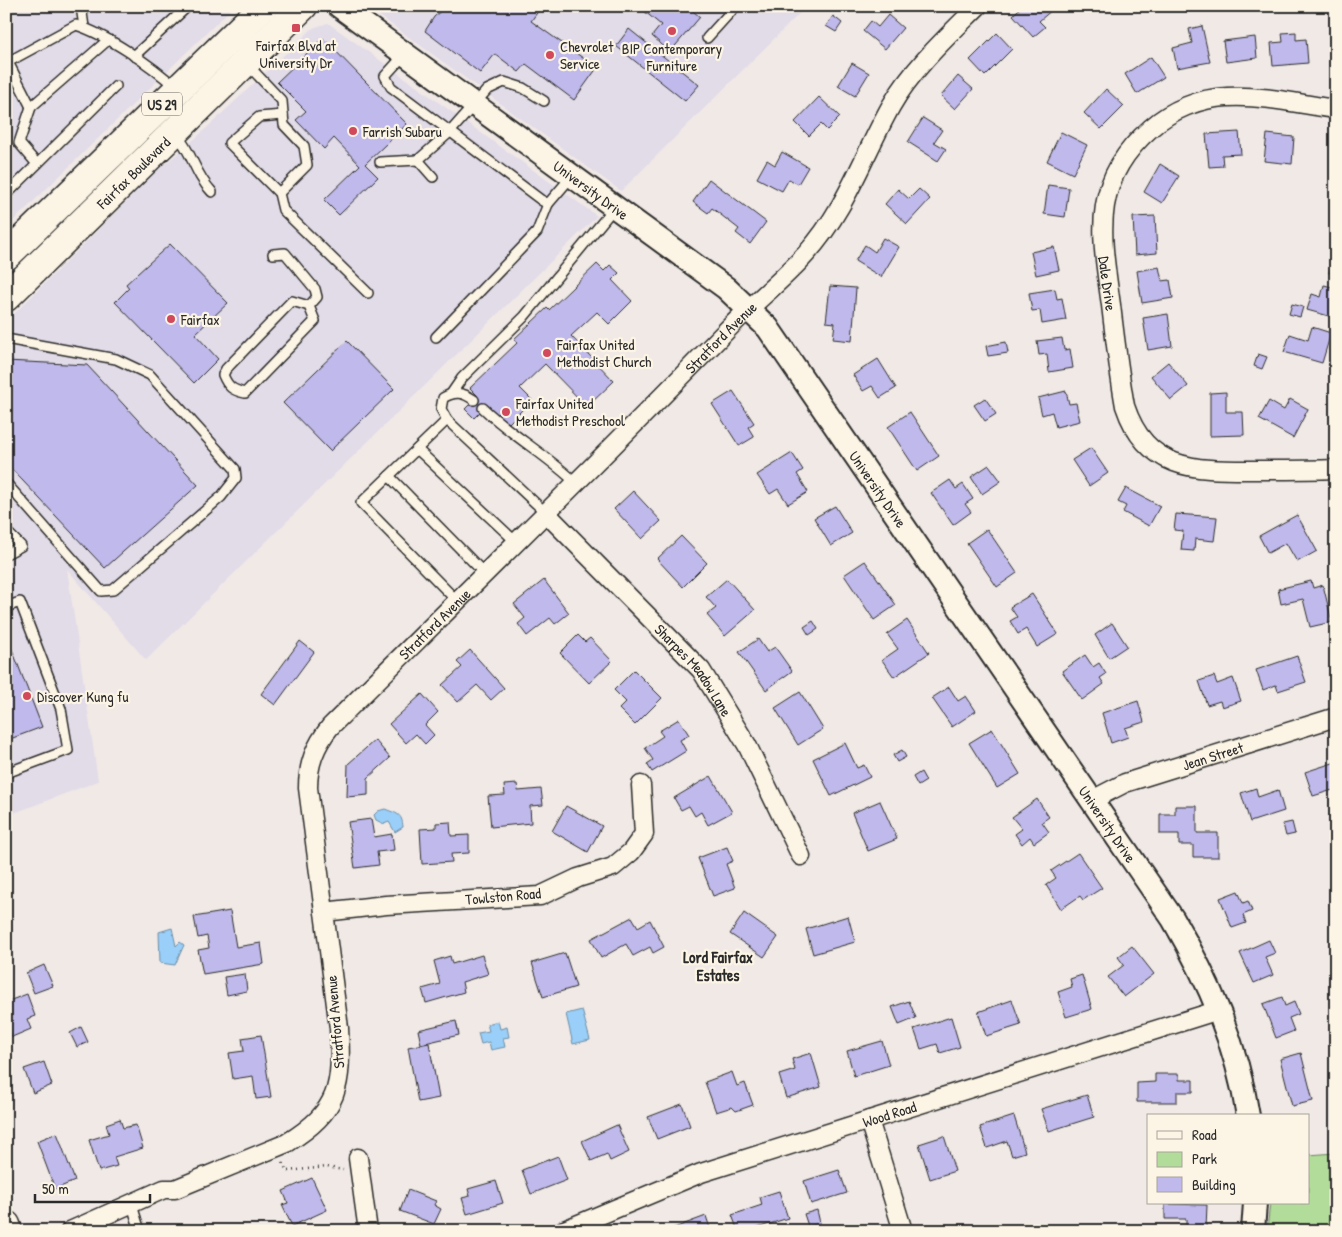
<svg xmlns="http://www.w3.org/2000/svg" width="1342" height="1237" font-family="'Patrick Hand',sans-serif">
<rect width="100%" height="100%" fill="#f0e9e6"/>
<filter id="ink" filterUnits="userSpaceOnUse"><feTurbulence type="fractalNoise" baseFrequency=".02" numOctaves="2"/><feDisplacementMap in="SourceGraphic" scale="10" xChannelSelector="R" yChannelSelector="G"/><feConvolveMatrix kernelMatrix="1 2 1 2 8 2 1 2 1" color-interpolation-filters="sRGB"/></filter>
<g filter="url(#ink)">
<g fill="#e2dbe8">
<polygon points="6,6 234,6 6,228"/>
<polygon points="366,6 807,6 621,191"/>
<polygon points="328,23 597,216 146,660 67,569 98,781 6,816 6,322 157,171 197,137 313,28"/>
</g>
<polygon fill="#b2dc99" stroke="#6e8462" points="1336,1153 1336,1231 1267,1231 1270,1203 1308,1203 1308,1155"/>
<g fill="#99cff8" stroke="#6d8da6">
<path d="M385,809C397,814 402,813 403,827L395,832L389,822L384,824L376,820L374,815L378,811Z"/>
<polygon points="172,928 176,946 180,942 184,945 175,965 160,963 159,932"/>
<polygon points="582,1010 590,1040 573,1044 566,1014"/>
<polygon points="498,1021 500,1029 507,1027 509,1037 503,1038 505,1047 491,1050 489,1042 481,1044 478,1033 489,1031 487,1024"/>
</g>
<g fill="#c0baec" stroke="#2b2b2b">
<polygon points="446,6 542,6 531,21 597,68 574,100 526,64 519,72 495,54 480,73 425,31 434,17"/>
<polygon points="638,6 687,6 700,17 670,52 652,36 661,25"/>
<polygon points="1022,6 1050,6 1053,9 1039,21 1045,27 1033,37 1013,15"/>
<polygon points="888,15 903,28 885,49 863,31 871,21 878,27"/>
<polygon points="833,16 842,23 836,32 826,26"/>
<polygon points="1202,26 1210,62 1177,68 1173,48 1192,43 1189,29"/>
<polygon points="629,29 699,85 685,101 616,46"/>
<polygon points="1296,32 1296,40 1306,39 1308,63 1273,66 1271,43 1283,42 1282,33"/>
<polygon points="997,33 1012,49 985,76 970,60"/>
<polygon points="1255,37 1257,58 1226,62 1223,41"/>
<polygon points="323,38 407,124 365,164 378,177 339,215 324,200 360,165 334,138 324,149 296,120 306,111 277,82"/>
<polygon points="1151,57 1164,77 1137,94 1125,74"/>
<polygon points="852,63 869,73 855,96 838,86"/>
<polygon points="958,76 973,89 955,109 941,96"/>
<polygon points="1106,89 1124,106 1101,129 1084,113"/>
<polygon points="819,97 840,117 827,130 821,124 809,136 795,122"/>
<polygon points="923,118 942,130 934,142 946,149 938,161 908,142"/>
<polygon points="1061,132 1087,145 1073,174 1047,161"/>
<polygon points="1239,132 1241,154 1222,155 1223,166 1209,167 1206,134"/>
<polygon points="1267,134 1294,137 1292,164 1264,161"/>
<polygon points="782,152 808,167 798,184 789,179 782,191 757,178 767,160 775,165"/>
<polygon points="1160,164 1179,176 1162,203 1144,192"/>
<polygon points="709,179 766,222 750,244 736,233 739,229 712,208 708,213 693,202"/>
<polygon points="1048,185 1069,188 1065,217 1044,214"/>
<polygon points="898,189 909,199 919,189 930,199 907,224 885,204"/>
<polygon points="1155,216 1157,253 1135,255 1133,217"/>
<polygon points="883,238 899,247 881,277 855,261 865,245 875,252"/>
<polygon points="170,244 228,303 195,334 218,359 194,383 115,302 129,288 126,284"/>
<polygon points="1054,247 1059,270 1036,275 1031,252"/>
<polygon points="1336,251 1336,275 1329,273"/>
<polygon points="597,264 604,271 610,265 619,273 612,280 632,301 609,324 597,312 571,336 614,381 587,407 545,364 520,388 532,400 507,425 487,405 474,418 465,409 478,396 470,388 517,343 514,339 547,308 549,310"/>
<polygon points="1159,267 1162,281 1170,280 1173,298 1142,303 1137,271"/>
<polygon points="1324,285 1336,288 1336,318 1307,310 1312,294 1321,297"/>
<polygon points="830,286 856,288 852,341 833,339 835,323 826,322"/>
<polygon points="1055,289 1057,299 1062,298 1066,320 1042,324 1040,310 1032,311 1029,293"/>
<polygon points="1292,304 1303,307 1300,317 1289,314"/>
<polygon points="1168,314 1172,346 1148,350 1143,318"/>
<polygon points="1312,327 1331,333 1322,363 1284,352 1290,334 1308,340"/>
<polygon points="1062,338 1064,350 1070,349 1073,368 1049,372 1047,354 1039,355 1037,341"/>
<polygon points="347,341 394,389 330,451 283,403"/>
<polygon points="1006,342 1008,353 988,356 986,346"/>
<polygon points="1258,354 1267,357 1262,369 1254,366"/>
<polygon points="878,359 896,388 880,398 872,386 863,391 853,375"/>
<polygon points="6,361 87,365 198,485 105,568 6,463"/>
<polygon points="1168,362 1188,386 1171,400 1151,376"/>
<polygon points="733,391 754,423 748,427 754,437 739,446 712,404"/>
<polygon points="1066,391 1069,404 1076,403 1080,421 1056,427 1052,412 1042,415 1038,398"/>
<polygon points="1226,392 1226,412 1243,412 1244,435 1210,436 1210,393"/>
<polygon points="985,398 996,414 985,421 974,405"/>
<polygon points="1290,399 1308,409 1293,438 1259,419 1269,401 1284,410"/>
<polygon points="910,412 939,456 917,471 888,427"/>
<polygon points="1091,448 1108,473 1089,486 1072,460"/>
<polygon points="792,453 803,470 797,474 808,492 788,504 778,489 770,494 757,475"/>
<polygon points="989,465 1001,481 982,494 971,477"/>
<polygon points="950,480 956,489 963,484 973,499 965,504 971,512 953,525 931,493"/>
<polygon points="1126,488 1160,506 1149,526 1123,512 1126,506 1118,502"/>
<polygon points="633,491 661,521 642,539 614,509"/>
<polygon points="835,506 852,533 831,546 814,518"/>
<polygon points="1176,514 1217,517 1214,541 1195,539 1194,551 1181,550 1183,531 1174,530"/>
<polygon points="1297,515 1317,551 1297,562 1286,543 1268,553 1259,536"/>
<polygon points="987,529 1017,573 997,587 967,543"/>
<polygon points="681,536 707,563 683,587 657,559"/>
<polygon points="865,561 896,605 874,620 844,575"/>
<polygon points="727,579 755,610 725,636 707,615 716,608 706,597"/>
<polygon points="544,580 569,613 555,624 550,618 527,636 518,624 525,618 514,604"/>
<polygon points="1311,581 1313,588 1323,585 1332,622 1310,627 1303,599 1281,604 1278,589"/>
<polygon points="1032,594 1058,634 1037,647 1026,629 1018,634 1010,621 1017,617 1010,607"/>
<polygon points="907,620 929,653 894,677 882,660 898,649 887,634"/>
<polygon points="813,621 818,629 809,635 804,627"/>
<polygon points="1112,623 1127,646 1109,658 1095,635"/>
<polygon points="578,635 585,642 590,638 612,661 589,683 560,653"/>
<polygon points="758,639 767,652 775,647 792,671 766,690 739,652"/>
<polygon points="300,641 314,652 275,705 261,694"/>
<polygon points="10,644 42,727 10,739 6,728 6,645"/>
<polygon points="470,650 504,688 491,700 477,685 458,702 442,685 462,667 457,662"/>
<polygon points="1085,655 1093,667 1099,663 1106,674 1100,678 1104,684 1082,700 1062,671"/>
<polygon points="1297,656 1306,682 1278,691 1276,685 1263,690 1256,670"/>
<polygon points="634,670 662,698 635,725 619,709 626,702 614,690"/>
<polygon points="1214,676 1217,684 1233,678 1241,701 1222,707 1220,701 1207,705 1199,681"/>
<polygon points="949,687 958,701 966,696 976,711 952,727 932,698"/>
<polygon points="800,692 823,729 798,745 775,708"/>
<polygon points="422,694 438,712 425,725 434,735 425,744 416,734 406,743 389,724"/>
<polygon points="1138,701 1144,722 1125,728 1128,737 1111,743 1102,713"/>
<polygon points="679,719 689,735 680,740 686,751 652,772 647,764 653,760 645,748 663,736 659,731"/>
<polygon points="992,729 1020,774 997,788 969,743"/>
<polygon points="375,740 390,758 368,778 368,795 347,797 348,764"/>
<polygon points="845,743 857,768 864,765 870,777 831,796 813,759"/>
<polygon points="902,750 906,757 897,762 893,755"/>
<polygon points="1336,762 1336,789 1313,796 1305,772"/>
<polygon points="921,772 926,781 918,786 913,777"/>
<polygon points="711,776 732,812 708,825 701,812 695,816 689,806 681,810 674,798"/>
<polygon points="517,784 518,791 541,789 543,805 530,806 531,823 491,827 488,796 505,795 504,785"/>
<polygon points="1256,788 1258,797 1278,790 1284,811 1250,822 1241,793"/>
<polygon points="1037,799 1049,817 1042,822 1049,832 1034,843 1030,837 1022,844 1015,834 1022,829 1012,817"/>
<polygon points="880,801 897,839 868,851 852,813"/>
<polygon points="566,806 602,826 588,852 552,831"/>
<polygon points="1175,806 1197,806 1197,833 1218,833 1218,857 1193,857 1193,845 1179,845 1179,834 1160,834 1160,814 1175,814"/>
<polygon points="371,819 374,837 392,834 394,850 377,852 379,865 355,868 348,822"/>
<polygon points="450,822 451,836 469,835 469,853 451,854 452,862 422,864 420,829 436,828 436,823"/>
<polygon points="1292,822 1295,834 1286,836 1283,824"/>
<polygon points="727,847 733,861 726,864 735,888 713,896 698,858"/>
<polygon points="1078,853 1102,888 1083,900 1080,896 1061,909 1046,885 1056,878 1051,871"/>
<polygon points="1238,891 1243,903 1248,901 1252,911 1243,915 1246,923 1232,928 1220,898"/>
<polygon points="230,911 236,947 261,943 264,964 203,974 198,950 209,948 207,936 198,938 194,917"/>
<polygon points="744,913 778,937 764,957 730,934"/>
<polygon points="848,916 855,942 813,954 806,929"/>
<polygon points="632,917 638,927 650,920 664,947 653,953 650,947 633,956 626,944 601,958 591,939"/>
<polygon points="1269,940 1275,953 1265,957 1273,975 1254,983 1240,953"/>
<polygon points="1132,946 1154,974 1124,997 1108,977 1124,965 1118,957"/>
<polygon points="565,953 576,987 543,997 532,963"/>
<polygon points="482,955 488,974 462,982 464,992 426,1003 422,989 440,984 434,961 450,956 452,964"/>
<polygon points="44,965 53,986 34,993 26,973"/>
<polygon points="245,974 247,991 227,995 224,977"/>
<polygon points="1082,975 1092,1009 1066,1017 1058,992 1072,987 1070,979"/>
<polygon points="27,994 35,1016 27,1019 31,1029 12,1037 6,1021 6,1002"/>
<polygon points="1282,997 1285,1006 1294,1002 1299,1014 1289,1018 1294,1031 1276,1038 1263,1004"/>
<polygon points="1012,1000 1021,1025 986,1036 978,1012"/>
<polygon points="909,1001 916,1018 899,1025 892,1007"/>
<polygon points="951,1017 960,1047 940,1053 937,1044 921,1049 914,1029"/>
<polygon points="456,1021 459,1035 421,1044 418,1030"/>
<polygon points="81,1027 88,1042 77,1047 70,1033"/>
<polygon points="261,1035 271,1097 256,1099 253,1076 233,1079 229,1053 244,1051 242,1038"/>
<polygon points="882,1041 889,1065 854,1076 847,1051"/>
<polygon points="429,1043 439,1098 418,1102 408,1047"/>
<polygon points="811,1053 821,1087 786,1098 779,1075 795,1070 792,1059"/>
<polygon points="1301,1053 1313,1101 1292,1106 1280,1059"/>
<polygon points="44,1062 52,1085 33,1093 24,1069"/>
<polygon points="732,1072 737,1086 745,1083 753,1105 736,1111 732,1107 716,1112 705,1082"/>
<polygon points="1155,1074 1179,1074 1179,1080 1193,1080 1193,1092 1177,1092 1177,1102 1137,1102 1137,1083 1155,1082"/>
<polygon points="1087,1095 1094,1117 1049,1131 1041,1109"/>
<polygon points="682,1104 690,1126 657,1139 648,1117"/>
<polygon points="1014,1116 1025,1152 1012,1156 1007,1141 987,1148 980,1127"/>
<polygon points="120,1119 123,1128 136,1125 143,1148 114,1157 117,1166 99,1171 89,1140 109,1134 106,1124"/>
<polygon points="617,1125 629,1152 610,1161 607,1154 591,1161 582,1141"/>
<polygon points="57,1133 75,1181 55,1189 37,1141"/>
<polygon points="944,1136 955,1171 930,1179 919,1144"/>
<polygon points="558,1156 567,1180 531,1194 522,1170"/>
<polygon points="839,1170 847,1193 811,1204 804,1181"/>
<polygon points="312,1178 327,1210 292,1226 282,1205 288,1203 283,1191"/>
<polygon points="496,1181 503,1203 467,1214 462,1198 470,1196 468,1189"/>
<polygon points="408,1190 436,1201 434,1205 441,1209 434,1224 400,1211"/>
<polygon points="779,1191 788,1218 748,1231 738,1231 732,1215 762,1205 760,1197"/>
<polygon points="1165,1204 1207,1205 1206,1228 1186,1228 1186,1219 1165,1219"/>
<polygon points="817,1210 820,1223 808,1226 804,1214"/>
<polygon points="706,1216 711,1231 666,1231"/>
</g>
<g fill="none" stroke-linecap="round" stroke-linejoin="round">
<defs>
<g id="service">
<polyline points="81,6 84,27"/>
<polyline points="707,38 736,6"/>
<polyline points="405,54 385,76 391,87 541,200 548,204 572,176"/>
<polyline points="134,56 188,6"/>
<polyline points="8,62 31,107 108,40"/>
<path d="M6,63L76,25C105,34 153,66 175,87"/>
<polyline points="247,64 282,101 284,125 304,146 307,165 279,193 283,210 368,293"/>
<polyline points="31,107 19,143 37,164"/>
<path d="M177,135C193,154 194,173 212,192"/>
<polyline points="380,162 418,160"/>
<polyline points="433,177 418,160 450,132 487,90 504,82 523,88 544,101"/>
<polyline points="6,183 12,189 6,194"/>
<polyline points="12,189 116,86"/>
<polyline points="279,193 229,143 259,117 283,115"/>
<path d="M273,254L285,253L315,289L317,297L309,306L315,321L245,393C232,390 228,387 223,375L226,369L292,301L309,306"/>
<polyline points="436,337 537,232 548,204"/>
<polyline points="6,339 116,359 150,375 235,469 236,478 221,497 113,590 101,591 6,483"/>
<polyline points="451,394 462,378 524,317 614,208"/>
<path d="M474,400C463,392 455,391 443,398L441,409L447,420L546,513"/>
<path d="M483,408C512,436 547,455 576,483"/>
<polyline points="447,420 361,503 457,601"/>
<polyline points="417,449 516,542"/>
<polyline points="389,476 484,573"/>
<polyline points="6,531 21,546 6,554"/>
<polyline points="6,607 20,602 61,709 68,750 6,773"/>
<polyline points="132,1205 140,1231"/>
</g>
<g id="minor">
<path id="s1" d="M1336,109C1300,104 1263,95 1227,97C1200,98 1171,110 1151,128C1090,181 1101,234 1111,305C1115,339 1119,373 1125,406C1147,472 1196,470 1255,470C1282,470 1309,470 1336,469"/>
<path id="s2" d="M546,513L701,670L747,745L801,856"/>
<path id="s3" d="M1092,800L1125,783L1336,717"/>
<polyline points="324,912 386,905 540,896 578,878 613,867 631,852 644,834 641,785"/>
<polyline points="869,1120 903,1231"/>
<polyline points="358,1158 368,1231"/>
<path id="s4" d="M70,1231L164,1189H175L287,1143C340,1110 342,1086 339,1028L308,788C308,764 315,746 330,727C462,596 595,466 725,332C751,305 781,282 806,254C846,210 863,156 891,106C913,68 947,37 978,6"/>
<path id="s5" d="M562,1231L701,1173L1219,1010"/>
</g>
<g id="tertiary">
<path id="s6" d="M339,6L726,288L768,328L1173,919C1209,981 1237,1045 1248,1116"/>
<polyline points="1253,1231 1255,1203"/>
</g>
<g id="primary">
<polyline points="6,256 264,6"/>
<path id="s7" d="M6,297L303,6"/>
<polyline points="6,1225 8,1231"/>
</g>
</defs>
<use href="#service" stroke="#2b2b2b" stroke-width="12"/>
<use href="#minor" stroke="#2b2b2b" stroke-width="21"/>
<use href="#tertiary" stroke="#2b2b2b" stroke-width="26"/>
<use href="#primary" stroke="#2b2b2b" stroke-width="31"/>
<polyline stroke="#2b2b2b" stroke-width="2.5" stroke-dasharray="1 4" stroke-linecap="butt" points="283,1163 287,1171 327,1167 343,1170"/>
<use href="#service" stroke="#fcf5e5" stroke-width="9"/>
<use href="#minor" stroke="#fcf5e5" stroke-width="18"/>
<use href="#tertiary" stroke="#fcf5e5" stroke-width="22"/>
<use href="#primary" stroke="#fcf5e5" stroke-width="28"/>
</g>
</g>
<g fill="#d1495b" stroke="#fcf5e5" stroke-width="2">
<rect x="291" y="23" width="10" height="10" rx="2.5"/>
<circle cx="672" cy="31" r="5"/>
<circle cx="550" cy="55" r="5"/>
<circle cx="353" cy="131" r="5"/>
<circle cx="171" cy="319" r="5"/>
<circle cx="547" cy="353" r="5"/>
<circle cx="506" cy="412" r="5"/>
<circle cx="27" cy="696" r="5"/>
</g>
<g text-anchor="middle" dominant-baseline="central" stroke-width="4.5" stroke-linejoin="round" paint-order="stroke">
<rect fill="#fcf5e5" stroke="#6a6863" stroke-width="1" x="142" y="92.5" width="40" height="23" rx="4"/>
<g font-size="14" font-weight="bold" fill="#2b2b2b">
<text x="162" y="104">US 29</text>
</g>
<g font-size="15" fill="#2b2b2b" stroke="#fcf5e5" text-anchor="start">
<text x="296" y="45" text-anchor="middle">Fairfax Blvd at<tspan x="296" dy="17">University Dr</tspan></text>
<text x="560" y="46">Chevrolet<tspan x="560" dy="17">Service</tspan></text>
<text x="672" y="48" text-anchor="middle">BIP Contemporary<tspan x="672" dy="17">Furniture</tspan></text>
<text x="363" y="131">Farrish Subaru</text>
<text x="181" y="319">Fairfax</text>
<text x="557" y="344">Fairfax United<tspan x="557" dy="17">Methodist Church</tspan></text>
<text x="516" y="403">Fairfax United<tspan x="516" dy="17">Methodist Preschool</tspan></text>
<text x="37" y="696">Discover Kung fu</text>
</g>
<g font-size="15" fill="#2b2b2b" stroke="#fcf5e5">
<text stroke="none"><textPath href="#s7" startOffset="178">Fairfax Boulevard</textPath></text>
<text stroke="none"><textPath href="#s6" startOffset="312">University Drive</textPath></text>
<text stroke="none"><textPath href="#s1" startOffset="364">Dale Drive</textPath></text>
<text stroke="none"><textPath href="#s4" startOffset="1231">Stratford Avenue</textPath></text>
<text stroke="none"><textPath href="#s6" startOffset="732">University Drive</textPath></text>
<text stroke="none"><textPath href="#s4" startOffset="826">Stratford Avenue</textPath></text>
<text stroke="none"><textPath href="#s2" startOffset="216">Sharpes Meadow Lane</textPath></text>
<text stroke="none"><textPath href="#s3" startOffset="129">Jean Street</textPath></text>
<text stroke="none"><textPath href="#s6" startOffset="1138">University Drive</textPath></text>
<text transform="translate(503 896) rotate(-5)">Towlston Road</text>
<text transform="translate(335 1022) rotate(-95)">Stratford Avenue</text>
<text stroke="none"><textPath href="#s5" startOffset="348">Wood Road</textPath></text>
</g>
<g font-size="16" font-weight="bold" fill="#2b2b2b" stroke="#fcf5e5">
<text x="718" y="957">Lord Fairfax<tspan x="718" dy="18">Estates</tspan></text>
</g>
</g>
<rect width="1342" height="1237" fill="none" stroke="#fcf5e5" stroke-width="25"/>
<rect x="12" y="12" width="1317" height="1212" fill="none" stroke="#2b2b2b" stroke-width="2" filter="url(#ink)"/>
<rect x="1147" y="1114" width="162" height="90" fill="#fcf5e5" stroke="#a8a49b"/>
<rect x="1157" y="1131" width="25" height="8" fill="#fcf5e5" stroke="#a8a49b"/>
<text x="1192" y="1140" font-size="15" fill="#2b2b2b">Road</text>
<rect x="1157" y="1152" width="25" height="15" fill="#b2dc99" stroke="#a8a49b"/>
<text x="1192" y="1164" font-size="15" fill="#2b2b2b">Park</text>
<rect x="1157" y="1177" width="25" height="15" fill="#c0baec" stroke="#a8a49b"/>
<text x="1192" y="1190" font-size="15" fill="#2b2b2b">Building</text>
<path d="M35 1194v8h115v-8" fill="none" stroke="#2b2b2b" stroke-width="2.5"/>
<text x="42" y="1194" font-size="15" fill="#2b2b2b" stroke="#fcf5e5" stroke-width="4" paint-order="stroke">50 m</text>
</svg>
